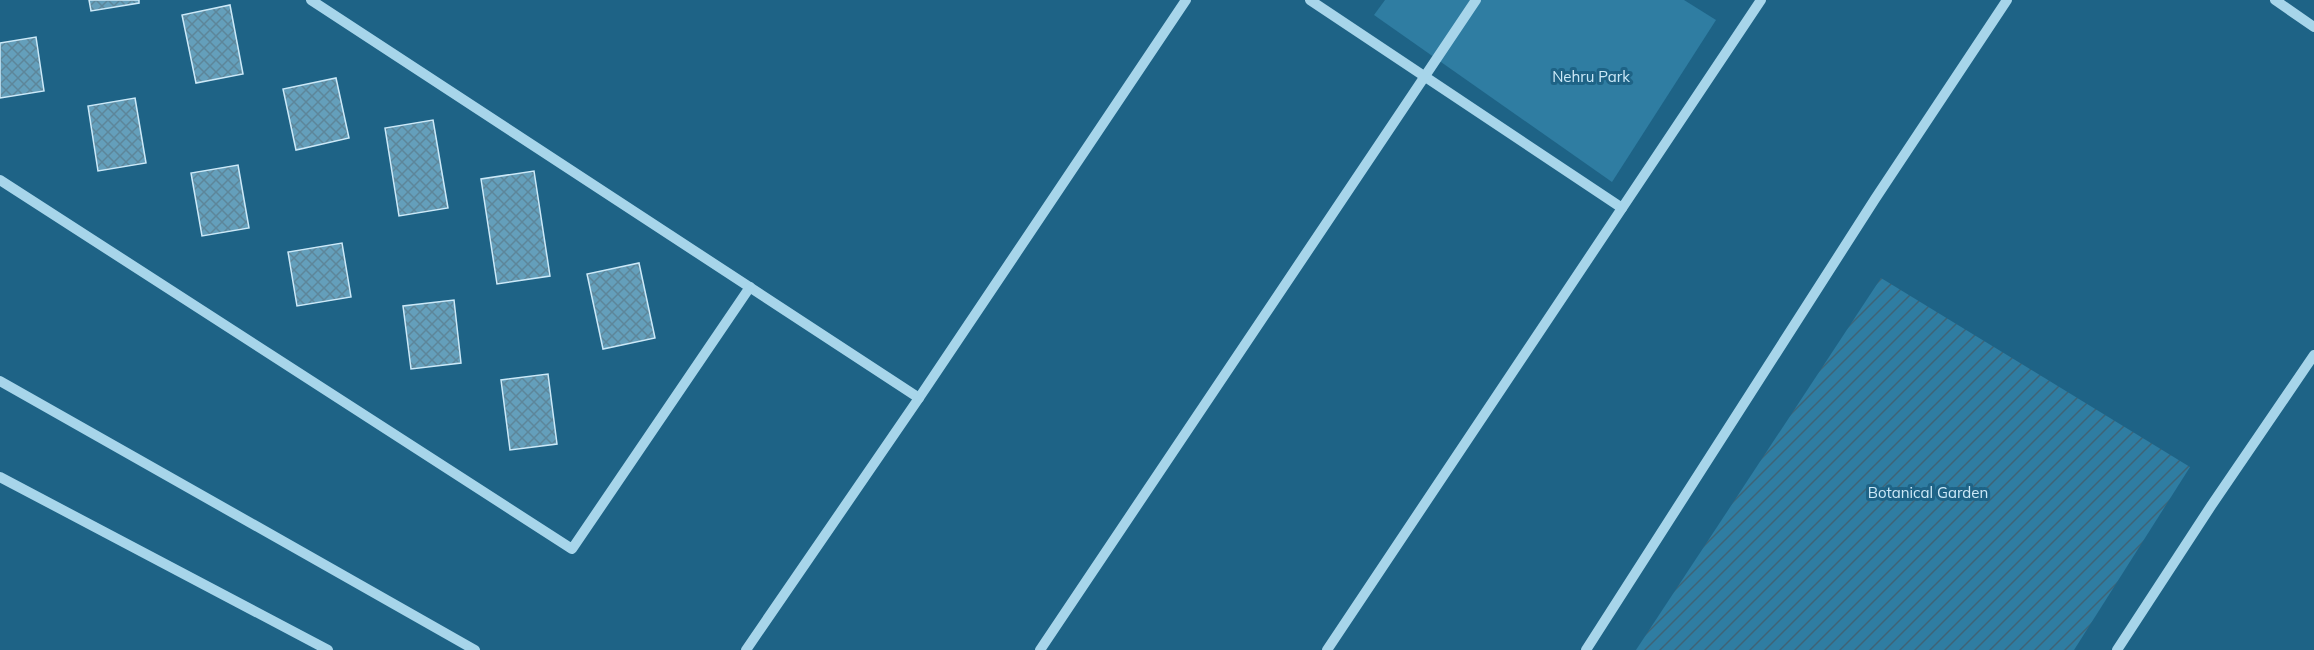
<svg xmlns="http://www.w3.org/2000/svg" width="2314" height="650" font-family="Mulish,sans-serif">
<defs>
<pattern id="garden-furrows" width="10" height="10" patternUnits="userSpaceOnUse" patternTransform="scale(1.5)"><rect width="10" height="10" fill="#2f7da2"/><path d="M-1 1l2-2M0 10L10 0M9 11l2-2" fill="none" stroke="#3e6477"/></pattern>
<pattern id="building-cross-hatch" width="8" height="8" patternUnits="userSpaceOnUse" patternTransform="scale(1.5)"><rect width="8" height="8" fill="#649fbb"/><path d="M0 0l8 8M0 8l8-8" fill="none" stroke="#5d869a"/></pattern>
</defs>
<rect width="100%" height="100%" fill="#1e6386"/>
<polygon fill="#2f7da2" points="1385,0 1684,0 1716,20 1612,182 1374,15"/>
<polygon fill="url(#garden-furrows)" points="1881,278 2190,467 2074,650 1636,650"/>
<g fill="url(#building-cross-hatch)" stroke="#cce9f8" stroke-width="1.5">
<polygon points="89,0 139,0 139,3 91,11"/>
<polygon points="230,5 243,74 196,83 182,15"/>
<polygon points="36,37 44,91 0,98 0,43"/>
<polygon points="336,78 349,138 296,150 283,89"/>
<polygon points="135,98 146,163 98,171 88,106"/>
<polygon points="433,120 448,208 399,216 385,128"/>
<polygon points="238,165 249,228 202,236 191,173"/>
<polygon points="534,171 550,276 497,284 481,179"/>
<polygon points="342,243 351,297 297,306 288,252"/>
<polygon points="639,263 655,338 603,349 587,274"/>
<polygon points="454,300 461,363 411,369 403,306"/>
<polygon points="548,374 557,444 510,450 501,380"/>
</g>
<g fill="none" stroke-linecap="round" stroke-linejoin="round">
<g stroke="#a7d5ea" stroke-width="10">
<polyline points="311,0 919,398"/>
<polyline points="1310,0 1622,208"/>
<polyline points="2275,0 2314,27"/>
<polyline points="0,180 572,549 750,287"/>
<polyline points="0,381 475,650"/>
<polyline points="0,477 328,650"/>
<polyline points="746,650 919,398 1186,0"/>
<polyline points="1040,650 1476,0"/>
<polyline points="1327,650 1761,0"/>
<polyline points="1586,650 1875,199 2007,0"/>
<polyline points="2117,650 2211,506 2314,355"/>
</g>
</g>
<g text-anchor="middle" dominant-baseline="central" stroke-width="6" stroke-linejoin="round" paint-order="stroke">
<g font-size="15" fill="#cce9f8" stroke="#1e6386">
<text x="1591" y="76">Nehru Park</text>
<text x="1928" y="492">Botanical Garden</text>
</g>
</g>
</svg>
